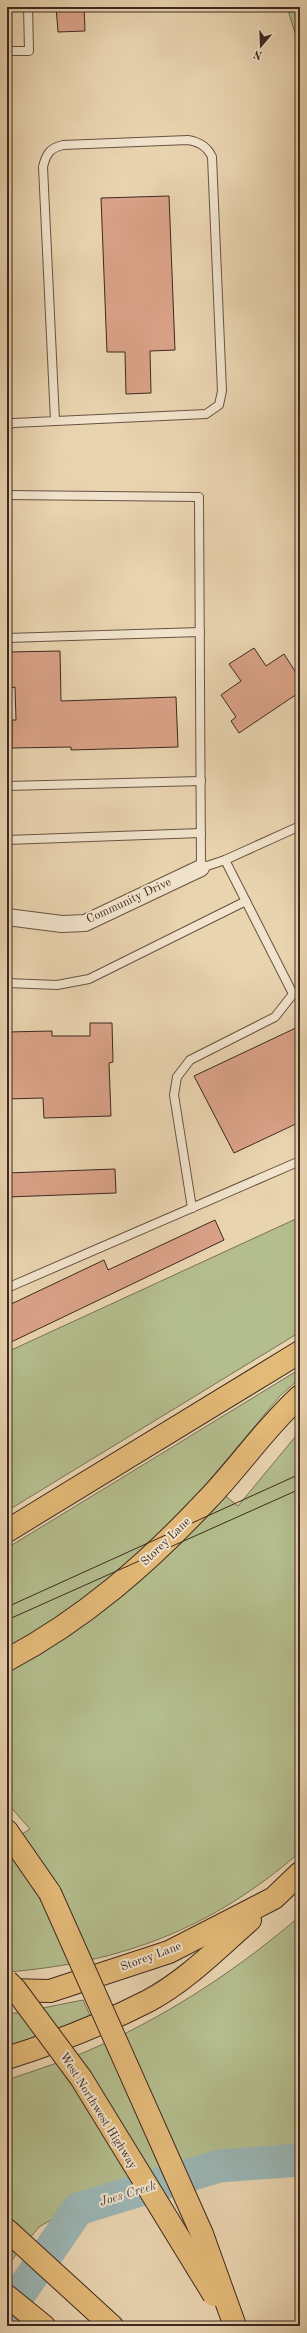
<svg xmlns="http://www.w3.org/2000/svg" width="307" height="2333" font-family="'Old Standard TT',serif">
<rect width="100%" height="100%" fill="#e9d4b0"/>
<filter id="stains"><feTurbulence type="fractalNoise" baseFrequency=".005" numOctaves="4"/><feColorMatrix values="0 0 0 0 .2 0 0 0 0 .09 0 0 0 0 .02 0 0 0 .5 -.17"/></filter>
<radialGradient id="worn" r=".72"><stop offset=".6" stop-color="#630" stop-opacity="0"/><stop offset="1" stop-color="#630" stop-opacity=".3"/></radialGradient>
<g fill="#b4bd8d" stroke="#797256">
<polygon points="287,7 300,7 300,49"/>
<polygon points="300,1217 300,1332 7,1511 7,1352"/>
<path d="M300,1369V1378L280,1396L208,1482L238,1506L300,1431V1852C213,1928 122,1963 7,1972V1843L30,1829L7,1803V1548Z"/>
<path d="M300,1916V2150L195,2161L95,2193L39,2227L7,2266V2080C39,2069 71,2059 101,2045C173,2012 241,1967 300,1916Z"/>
<polygon points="83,2000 93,2022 7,2055 7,2013 17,2013"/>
</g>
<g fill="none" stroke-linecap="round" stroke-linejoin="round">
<polyline stroke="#9bb6b5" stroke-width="33" points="7,2312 78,2209 219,2166 300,2160"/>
</g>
<g fill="#daa288" stroke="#3e281e">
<polygon points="56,7 84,7 85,31 58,32"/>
<polygon points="169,196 175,350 150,351 151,393 126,394 125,352 107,352 101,198"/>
<polygon points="254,648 266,666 284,654 300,679 300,692 239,733 231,721 236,717 221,695 241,681 229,664"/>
<polygon points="60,651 61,701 176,697 178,747 71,750 71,747 12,748 12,720 16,720 15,687 11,688 9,652"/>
<polygon points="90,1023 112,1023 113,1062 109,1063 111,1116 44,1118 43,1098 7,1099 7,1032 52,1031 52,1036 90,1036"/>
<polygon points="300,1026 300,1122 234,1153 194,1076"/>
<polygon points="115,1169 116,1193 7,1197 7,1173"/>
<polygon points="215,1220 224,1240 7,1344 7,1306 104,1260 108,1270"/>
</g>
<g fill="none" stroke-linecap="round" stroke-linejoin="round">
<defs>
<g id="service">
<polyline points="7,51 29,51 28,7"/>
<path d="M7,426L13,423L206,414L219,405L222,391L212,157C207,146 199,142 188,140L63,145C50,148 46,154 43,167L55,421"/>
<polyline points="7,495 199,497 201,868 225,860 300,826"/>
<polyline points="7,638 200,632"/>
<polyline points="7,786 201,781"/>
<polyline points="7,840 201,833"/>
<polyline points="225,860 293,994 300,995"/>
<polyline points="7,983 57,985 89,979 246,901"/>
<polyline points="192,1208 174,1095 177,1077 190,1060 275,1017 293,994"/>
<polyline points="7,1288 300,1161"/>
</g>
<polyline id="minor" points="7,917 62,924 85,923 201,868"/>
<g id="primary">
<polyline points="7,1831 50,1893"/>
<polyline points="7,2230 112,2326"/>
<polyline points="7,2296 44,2326"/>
</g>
<g id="trunk">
<polyline points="7,1531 300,1352"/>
<path d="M7,1660C84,1619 148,1563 207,1500C240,1466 264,1429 300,1396"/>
<polyline points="7,1990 50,1991 169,1952 274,1898 300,1873"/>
<path d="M7,2058C55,2043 103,2024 148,2001C186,1981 218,1948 250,1920"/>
</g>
</defs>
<use href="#service" stroke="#695342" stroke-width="10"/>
<use href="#minor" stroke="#695342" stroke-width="18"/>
<use href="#primary" stroke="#3e281e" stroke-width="24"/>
<use href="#trunk" stroke="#3e281e" stroke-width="24"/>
<use href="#service" stroke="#f1e3cc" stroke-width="8"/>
<use href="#minor" stroke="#f1e3cc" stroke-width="16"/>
<use href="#primary" stroke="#e4ba78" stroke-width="22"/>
<use href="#trunk" stroke="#e4ba78" stroke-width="22"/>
<g stroke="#3e281e" stroke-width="1">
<polyline points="7,1607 300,1474"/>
<polyline points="7,1620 300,1489"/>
</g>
<defs>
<g id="primary-bridge">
<polyline points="50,1893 202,2234 235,2326"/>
<polyline points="7,1981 15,1989 81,2078 214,2295"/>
</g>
</defs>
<use href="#primary-bridge" stroke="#3e281e" stroke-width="24" stroke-linecap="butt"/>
<use href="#primary-bridge" stroke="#e4ba78" stroke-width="22"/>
</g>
<g text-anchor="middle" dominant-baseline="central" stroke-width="4" stroke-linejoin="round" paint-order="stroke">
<g font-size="12" fill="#3e281e" stroke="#f1e3cc">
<text transform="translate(129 901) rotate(-25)">Community Drive</text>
<text transform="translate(166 1542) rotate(-44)">Storey Lane</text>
<text transform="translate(151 1957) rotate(-20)">Storey Lane</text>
<text transform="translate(98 2111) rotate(58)">West Northwest Highway</text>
</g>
<g font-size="13" font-style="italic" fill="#554c44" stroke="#f1e3cc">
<text transform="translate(128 2194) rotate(-17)">Joes Creek</text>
</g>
</g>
<rect width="307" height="2333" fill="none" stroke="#e9d4b0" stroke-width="24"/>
<rect x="8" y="8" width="291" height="2317" fill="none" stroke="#3e281e" stroke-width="2"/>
<rect x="12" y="12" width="283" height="2309" fill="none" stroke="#3e281e"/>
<g transform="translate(261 46) rotate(199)" stroke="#f1e3cc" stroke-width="3" paint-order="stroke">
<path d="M0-3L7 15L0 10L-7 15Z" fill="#3e281e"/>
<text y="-6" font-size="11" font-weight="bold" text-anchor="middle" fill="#3e281e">N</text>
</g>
<rect width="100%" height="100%" filter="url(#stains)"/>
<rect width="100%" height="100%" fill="url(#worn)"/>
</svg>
